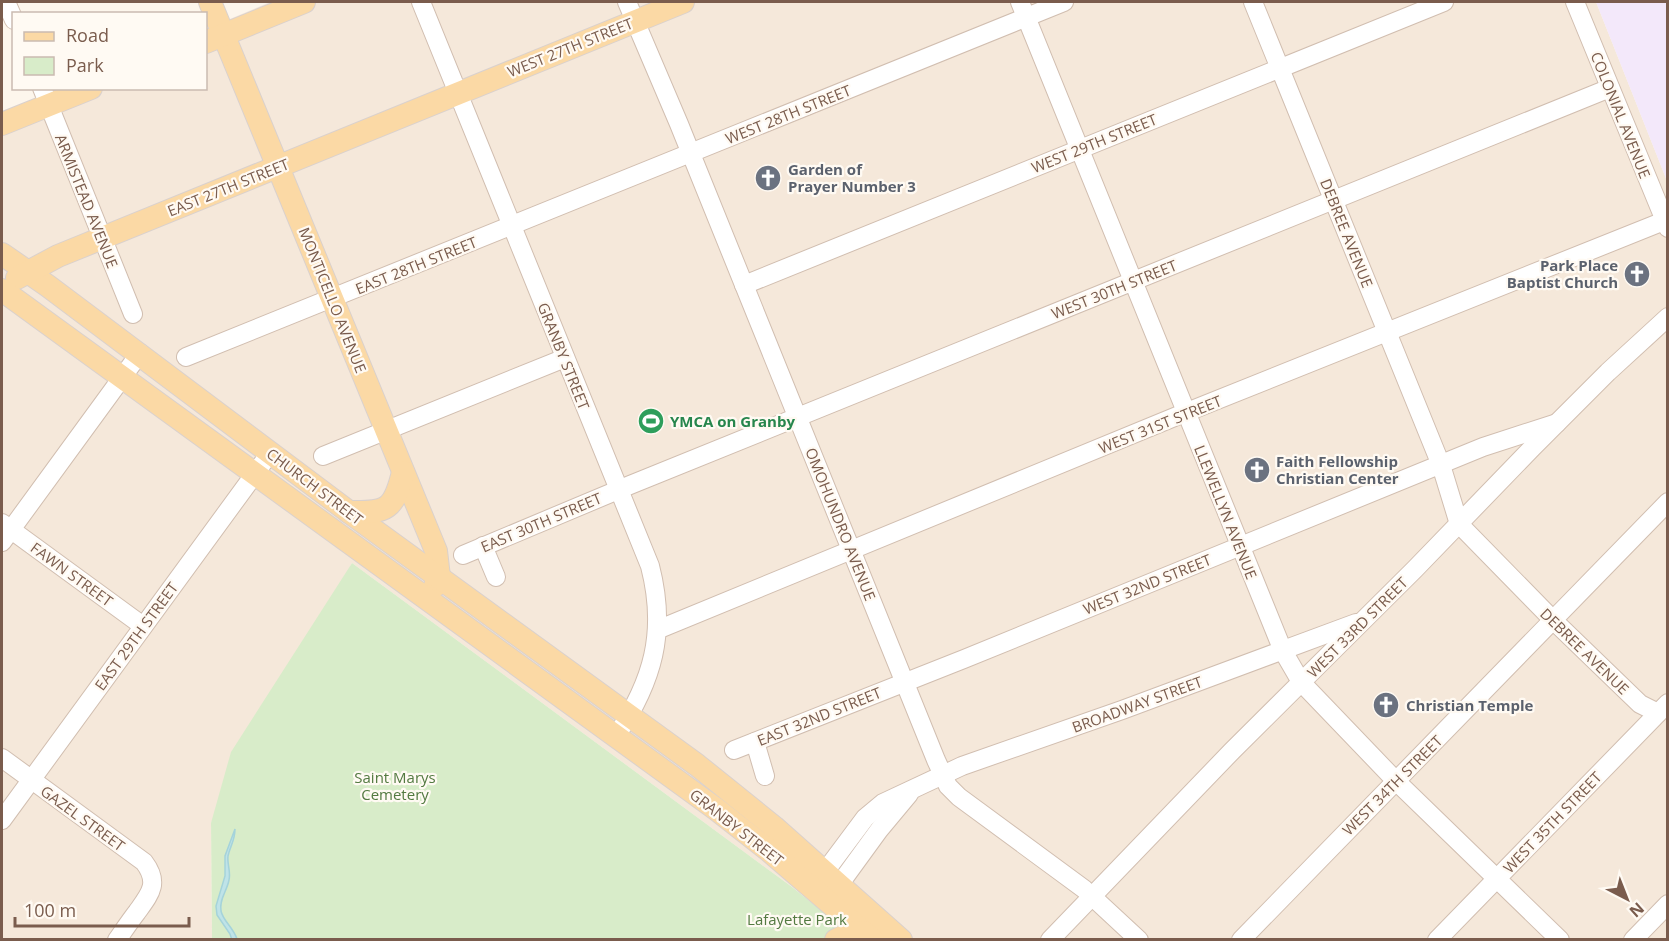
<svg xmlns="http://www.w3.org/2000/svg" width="1669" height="941" font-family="'Open Sans',sans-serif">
<rect width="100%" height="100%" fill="#fdf6ec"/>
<polygon fill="#f5e8da" points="270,2 1596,2 1667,181 1667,939 857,939 792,887 352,563 211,823 212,939 2,940 2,116 65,89 206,88 206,29"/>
<polygon fill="#f3e8fa" points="1596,2 1667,2 1667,181"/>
<polygon fill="#d8ecc9" points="352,563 792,887 857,939 212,939 211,823 231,752"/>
<path fill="#bfe3e8" stroke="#a5d3da" stroke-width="1.5" d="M235,829C235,841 230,846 228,856C227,864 231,872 229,880C227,891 219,899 221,911C223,921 233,927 237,939L232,940L230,934L217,915L216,906L225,876V856Z"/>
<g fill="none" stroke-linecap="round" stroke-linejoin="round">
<defs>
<g id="minor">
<polyline points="6,2 14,20"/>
<path d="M421,2L650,566C667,632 653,681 616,736"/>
<polyline points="627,2 679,124 936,760 948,786 959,797 1084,889 1139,940"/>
<polyline points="1020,2 1283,651 1301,682 1396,781 1560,940"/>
<polyline points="1253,2 1441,465 1459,524 1553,620 1640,704 1658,713"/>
<polyline points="1575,2 1668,228"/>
<polyline points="42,88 133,314"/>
<polyline points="744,285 1444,2"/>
<polyline points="186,357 1064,2"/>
<polyline points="323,456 565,358"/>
<polyline points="2,523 143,626"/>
<polyline points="2,542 140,353"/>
<polyline points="483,546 496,577"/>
<polyline points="463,555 630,485 1610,88"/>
<polyline points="657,630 1177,416 1664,221"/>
<polyline points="755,742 765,776"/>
<polyline points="734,750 964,659 1483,447 1557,423"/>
<path d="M2,758L144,862C160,883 150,894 137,912C130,921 124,930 117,940"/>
<polyline points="2,820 270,453"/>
<polyline points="818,881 865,818 883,803 962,766 1122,710 1356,623"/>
<polyline points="831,896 879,830 909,794"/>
<polyline points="1050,940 1232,751 1415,569 1532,448 1608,372 1668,317"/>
<polyline points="1241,940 1668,502"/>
<polyline points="1437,940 1668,703"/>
<polyline points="1633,940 1668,904"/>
</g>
<g id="major">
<polyline points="210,2 436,551 439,577 435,586"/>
<polyline points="206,42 304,2"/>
<polyline points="2,124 91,88"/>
<polyline points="2,254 48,286 349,512 697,765 774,827 901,940"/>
<polyline points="17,278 58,256 683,2"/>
<polyline points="2,290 716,809 767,849 873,940"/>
<path d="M349,512C387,513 394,510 403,472"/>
<polyline points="836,940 850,933 863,932"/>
</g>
</defs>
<use href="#minor" stroke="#d1beb0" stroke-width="20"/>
<use href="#major" stroke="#dad1cd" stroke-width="24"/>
<use href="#minor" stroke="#fff" stroke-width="18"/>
<use href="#major" stroke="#fbd9a5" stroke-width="22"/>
</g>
<defs>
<symbol id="church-disc" viewBox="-11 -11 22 22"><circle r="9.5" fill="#6b7280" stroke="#fffaf3"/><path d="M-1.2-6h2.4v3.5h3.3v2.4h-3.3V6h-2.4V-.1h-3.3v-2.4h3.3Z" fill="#fff"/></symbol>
<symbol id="stadium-disc" viewBox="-11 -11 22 22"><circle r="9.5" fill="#2e9e5b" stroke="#fffaf3"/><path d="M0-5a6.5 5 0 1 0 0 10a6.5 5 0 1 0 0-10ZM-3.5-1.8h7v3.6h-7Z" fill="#fff"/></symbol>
</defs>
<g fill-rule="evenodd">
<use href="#church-disc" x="753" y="163" width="30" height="30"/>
<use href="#church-disc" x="1622" y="259" width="30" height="30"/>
<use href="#stadium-disc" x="636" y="406" width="30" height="30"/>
<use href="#church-disc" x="1242" y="455" width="30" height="30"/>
<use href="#church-disc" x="1371" y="690" width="30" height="30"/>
</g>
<g text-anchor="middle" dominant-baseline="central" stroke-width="4.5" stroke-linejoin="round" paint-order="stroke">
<g font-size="15" fill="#7a5c4d" stroke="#fffaf3">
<text transform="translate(570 47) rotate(-22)">WEST 27TH STREET</text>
<text transform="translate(788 114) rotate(-22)">WEST 28TH STREET</text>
<text transform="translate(1621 115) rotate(68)">COLONIAL AVENUE</text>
<text transform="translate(1094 143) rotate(-22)">WEST 29TH STREET</text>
<text transform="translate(228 187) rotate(-22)">EAST 27TH STREET</text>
<text transform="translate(87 201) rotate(68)">ARMISTEAD AVENUE</text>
<text transform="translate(1347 233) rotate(68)">DEBREE AVENUE</text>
<text transform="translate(416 265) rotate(-22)">EAST 28TH STREET</text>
<text transform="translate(1114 289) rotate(-22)">WEST 30TH STREET</text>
<text transform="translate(333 300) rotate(68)">MONTICELLO AVENUE</text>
<text transform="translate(564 356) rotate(68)">GRANBY STREET</text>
<text transform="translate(1160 424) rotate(-22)">WEST 31ST STREET</text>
<text transform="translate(315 486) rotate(37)">CHURCH STREET</text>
<text transform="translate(1226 512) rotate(68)">LLEWELLYN AVENUE</text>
<text transform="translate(541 522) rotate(-23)">EAST 30TH STREET</text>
<text transform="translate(841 524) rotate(68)">OMOHUNDRO AVENUE</text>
<text transform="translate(72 574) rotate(36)">FAWN STREET</text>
<text transform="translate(1147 584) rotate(-22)">WEST 32ND STREET</text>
<text transform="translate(1357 627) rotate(-45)">WEST 33RD STREET</text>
<text transform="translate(136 636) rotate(-54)">EAST 29TH STREET</text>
<text transform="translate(1585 651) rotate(44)">DEBREE AVENUE</text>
<text transform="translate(1137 704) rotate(-20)">BROADWAY STREET</text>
<text transform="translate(819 716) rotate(-22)">EAST 32ND STREET</text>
<text transform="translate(1392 785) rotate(-45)">WEST 34TH STREET</text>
<text transform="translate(83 818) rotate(36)">GAZEL STREET</text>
<text transform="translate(1552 822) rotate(-46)">WEST 35TH STREET</text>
<text transform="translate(737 827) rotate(38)">GRANBY STREET</text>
</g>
<g font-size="15" font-weight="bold" fill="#5b616d" stroke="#fffaf3" text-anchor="start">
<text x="788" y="169">Garden of<tspan x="788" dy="17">Prayer Number 3</tspan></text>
<text x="1618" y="265" text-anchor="end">Park Place<tspan x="1618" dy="17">Baptist Church</tspan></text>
<text x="1276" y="461">Faith Fellowship<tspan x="1276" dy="17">Christian Center</tspan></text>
<text x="1406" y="705">Christian Temple</text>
</g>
<g font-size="15" font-weight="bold" fill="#27864d" stroke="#fffaf3" text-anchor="start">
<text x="670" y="421">YMCA on Granby</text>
</g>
<g font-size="15" fill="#537a41" stroke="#fffaf3">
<text x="395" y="777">Saint Marys<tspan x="395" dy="17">Cemetery</tspan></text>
<text x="797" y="919">Lafayette Park</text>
</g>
</g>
<rect width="1669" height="941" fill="none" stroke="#7a5c4d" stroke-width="6"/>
<rect x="12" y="12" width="195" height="78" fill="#fffaf3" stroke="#cabbb1" stroke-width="1.5"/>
<rect x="24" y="32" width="30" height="9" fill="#fbd9a5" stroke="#cabbb1" stroke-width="1.5"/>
<text x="66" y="42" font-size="18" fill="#7a5c4d">Road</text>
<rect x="24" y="57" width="30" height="18" fill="#d8ecc9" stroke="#cabbb1" stroke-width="1.5"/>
<text x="66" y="72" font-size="18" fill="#7a5c4d">Park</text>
<g transform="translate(1627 899) rotate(138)" stroke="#fffaf3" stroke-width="4.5" paint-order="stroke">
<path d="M0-4.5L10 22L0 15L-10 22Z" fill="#7a5c4d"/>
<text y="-9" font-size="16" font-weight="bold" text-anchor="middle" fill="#7a5c4d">N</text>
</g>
<path d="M15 917v9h174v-9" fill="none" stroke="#7a5c4d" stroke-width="3"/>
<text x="24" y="917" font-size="18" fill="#7a5c4d" stroke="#fffaf3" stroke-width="4.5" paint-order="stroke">100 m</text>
</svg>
